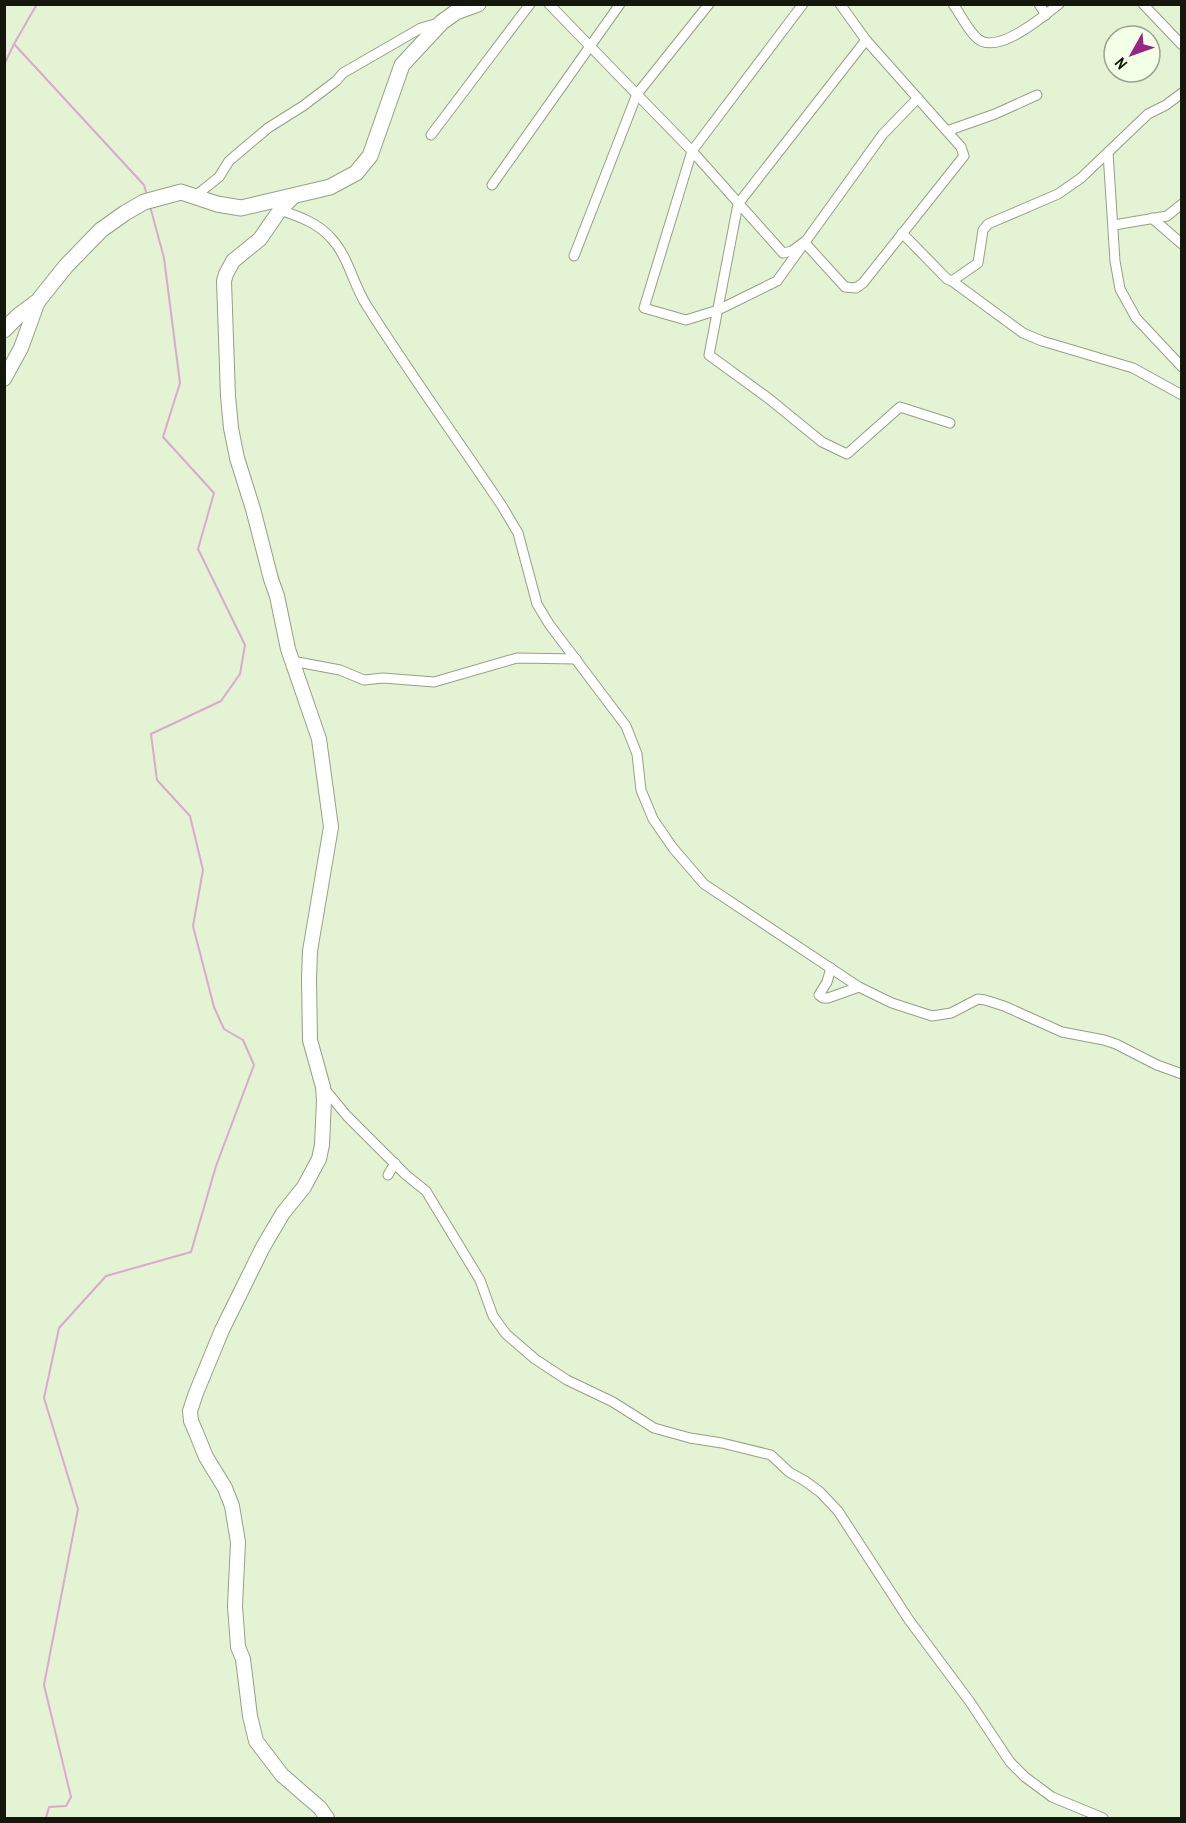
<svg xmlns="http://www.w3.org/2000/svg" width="1186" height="1823" font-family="'Archivo Narrow',sans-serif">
<rect width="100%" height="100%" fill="#e5f3d5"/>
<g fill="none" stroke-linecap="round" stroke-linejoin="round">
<g stroke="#daa9ce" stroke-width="2">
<polyline points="37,4 14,44 144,185 147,195"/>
<polyline points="4,65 14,44"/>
<polyline points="46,1818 49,1807 66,1806 71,1797 44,1685 78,1509 44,1398 59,1328 106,1276 191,1252 216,1166 254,1065 243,1040 224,1029 214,1007 193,926 203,870 190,816 157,780 151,734 221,701 240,674 245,645 198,549 214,493 163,437 180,383 164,258 150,206"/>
</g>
<defs>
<g id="street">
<polyline points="549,4 692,151 783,253 792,251 804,242 845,287 856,288 863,283 964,156 961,147 866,40 840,4"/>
<polyline points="803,4 692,151 644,308 686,320 718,310 777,281 883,134 918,98"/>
<path d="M953,4C961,15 968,31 978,39C998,55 1043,17 1059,4"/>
<polyline points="1039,4 1046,15"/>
<polyline points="1143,4 1182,45"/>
<polyline points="866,40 738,204 709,355 768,398 822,442 847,454 900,407 950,423"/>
<polyline points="947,131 995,114 1037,95"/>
<polyline points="431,135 530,4"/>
<polyline points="1108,153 1115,261 1120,289 1136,318 1182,367"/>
<polyline points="492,185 620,4"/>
<polyline points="194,197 219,177 229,161 249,144 268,128 303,106 336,81 343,73 421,28 438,23"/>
<path d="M280,210C298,216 318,223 331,238C349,257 353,285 367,306C410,374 457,439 502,506L518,533L537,604L549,624L626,726L637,754L641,790L653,819L673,848L704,884L859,987L892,1003L932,1016L951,1013L978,999L985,1000L1004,1006L1062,1032L1104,1040L1116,1044L1157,1065L1182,1074"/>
<polyline points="1152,218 1182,244"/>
<polyline points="1114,225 1167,216 1182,204"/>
<polyline points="902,233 947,279 952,281 978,263 983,230 988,224 1058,194 1081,178 1148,114 1166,105 1182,93"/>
<polyline points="574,256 637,94 709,4"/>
<polyline points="952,281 1023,333 1042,341 1133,368 1182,395"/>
<polyline points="292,661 340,670 364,680 383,678 434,682 517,658 576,659"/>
<polyline points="831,968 827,982 819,995 823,998 828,998 859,987"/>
<polyline points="323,1087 347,1116 406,1175 426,1191 480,1280 493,1316 506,1334 535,1359 567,1380 613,1402 654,1428 690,1438 722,1443 771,1455 789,1472 805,1481 820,1492 838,1511 909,1620 970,1702 1010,1762 1025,1777 1052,1797 1103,1818"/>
<polyline points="388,1175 395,1163"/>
</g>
<g id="secondary">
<polyline points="294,196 280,210 260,239 233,261 226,274 224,281 228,396 231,428 237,458 253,509 271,579 277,596 288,649 319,739 331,827 310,951 309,979 310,1040 323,1087 324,1100 322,1145 319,1159 304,1187 283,1213 263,1247 222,1330 196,1393 190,1411 191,1421 195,1430 206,1457 225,1488 232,1506 238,1542 235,1606 237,1633 238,1647 243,1659 250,1716 256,1741 282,1775 320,1808 327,1818"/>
<polyline points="4,379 21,348 38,301"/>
</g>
<polyline id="primary" points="4,330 18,316 38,301 66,266 101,230 125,213 144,202 181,192 217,204 241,208 330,187 356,173 370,156 402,65 442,22 456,12 478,4"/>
</defs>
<use href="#street" stroke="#94a084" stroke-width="11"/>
<use href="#secondary" stroke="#94a084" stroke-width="16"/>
<use href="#primary" stroke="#94a084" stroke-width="17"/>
<use href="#street" stroke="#fff" stroke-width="9"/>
<use href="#secondary" stroke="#fff" stroke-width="14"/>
<use href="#primary" stroke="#fff" stroke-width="15"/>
</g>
<rect width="1186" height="1823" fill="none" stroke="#13170c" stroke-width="12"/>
<g transform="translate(1132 54) rotate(230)"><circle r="28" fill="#f4ffe7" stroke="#9aa28f" stroke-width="1.5"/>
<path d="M0-4.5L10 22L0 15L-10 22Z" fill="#962584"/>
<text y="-9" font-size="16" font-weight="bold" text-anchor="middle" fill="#13170c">N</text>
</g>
</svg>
